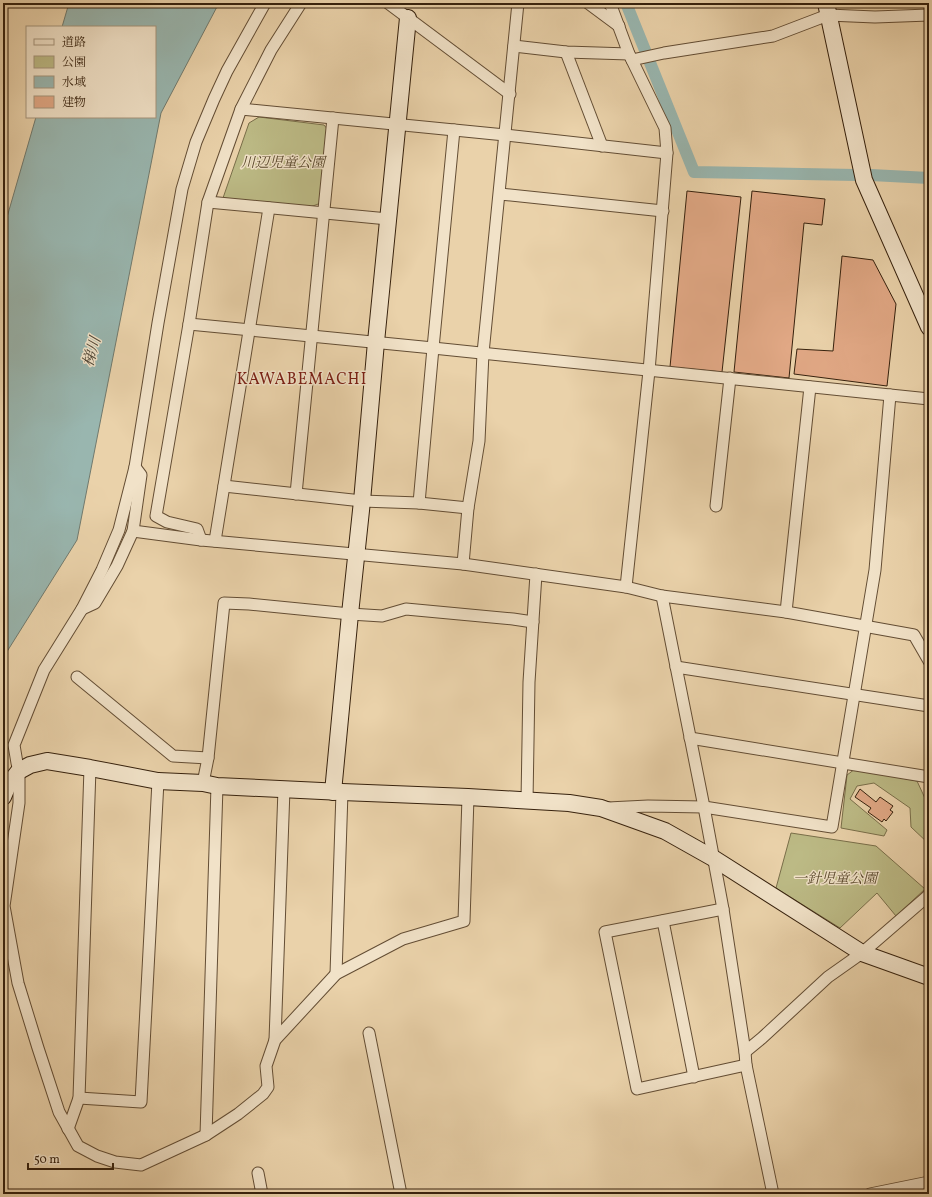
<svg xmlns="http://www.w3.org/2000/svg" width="932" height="1197" font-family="Vollkorn,'Noto Serif JP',serif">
<rect width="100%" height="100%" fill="#ead2aa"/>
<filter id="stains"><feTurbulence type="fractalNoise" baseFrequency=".005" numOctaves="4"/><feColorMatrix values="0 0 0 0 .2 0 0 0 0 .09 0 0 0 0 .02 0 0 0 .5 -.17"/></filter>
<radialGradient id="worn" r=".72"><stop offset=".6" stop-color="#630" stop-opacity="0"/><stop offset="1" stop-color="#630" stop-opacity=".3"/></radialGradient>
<g fill="#bcba85" stroke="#796e49">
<polygon points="259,117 324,125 329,131 321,203 310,207 223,198 249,123"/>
<polygon points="855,769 917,781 929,807 929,844 911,827 910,808 874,783 857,786 850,799 887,830 884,836 841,828 847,775"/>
<polygon points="791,833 876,846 925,889 896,916 877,893 840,928 776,888"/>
</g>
<polygon fill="#99b6af" stroke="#717a6e" points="69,3 219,3 161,113 77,540 3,658 3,231 36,117 155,117 155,27 62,27"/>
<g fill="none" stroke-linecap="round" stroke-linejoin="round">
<g stroke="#99b6af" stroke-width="12">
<polyline points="626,3 694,172 856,175"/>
<polyline points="871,175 929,178"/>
</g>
</g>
<g fill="#e1a885" stroke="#36210d">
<polygon points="687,191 741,197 722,372 670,367"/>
<polygon points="752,191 825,199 822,225 804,223 789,378 734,372"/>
<polygon points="842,256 873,260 896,304 887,386 794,374 797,349 833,351"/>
<polygon points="860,789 876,802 880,797 893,806 890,810 893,812 886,821 884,819 882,822 868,812 871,808 855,797"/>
</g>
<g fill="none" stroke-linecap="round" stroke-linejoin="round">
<defs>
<g id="street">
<polyline points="265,3 227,71 214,99 196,142 182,189 158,323 135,467 119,530 102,570 82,609 44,670 14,745 17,763 19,771 19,803 4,906 18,983 38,1048 59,1112 78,1146 97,1156 115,1162 141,1165 206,1135 238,1114 263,1094 268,1087 266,1066 275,1040 336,974 403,939 464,921 468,797"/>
<polyline points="388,3 510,94"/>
<polyline points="588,3 619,26"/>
<polyline points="610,3 629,54 665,128 667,153 649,371 626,587"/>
<polyline points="514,46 566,52 629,54"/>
<polyline points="566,52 602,146"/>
<polyline points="632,60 664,53 773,36 828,15 875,17 929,15"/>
<polyline points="241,109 505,135 667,153"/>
<polyline points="500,194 663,211"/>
<polyline points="208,202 388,219"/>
<polyline points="189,324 433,348 929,399"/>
<polyline points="224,486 362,501 419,503 468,508"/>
<polyline points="296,494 333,118"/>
<polyline points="419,503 433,348 454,130"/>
<polyline points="716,506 730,378"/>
<polyline points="133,531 201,540 463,564 626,587 662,596 786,612 914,635 929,661"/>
<polyline points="201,540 197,529 167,522 156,516 189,324 208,202 241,109 271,50 301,3"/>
<polyline points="215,541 269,208"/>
<polyline points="463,564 468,508 479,441 483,353 518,3"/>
<polyline points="662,596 704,807 723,909 745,1052 746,1065 773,1194"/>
<polyline points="82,609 95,603 117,566 133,531 141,475 135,467"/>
<polyline points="786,612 810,387"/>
<polyline points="676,667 929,706"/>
<polyline points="77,677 173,756 208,758"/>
<polyline points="690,738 929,777"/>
<polyline points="203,783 208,758 224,603 249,604 350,614 382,616 406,609 513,619 533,622"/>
<polyline points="527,801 529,682 536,574"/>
<polyline points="608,808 648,806 704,807 832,827 875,570 890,395"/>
<polyline points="723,909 605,932 637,1089 746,1065"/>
<polyline points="663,921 694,1077"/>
<polyline points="336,974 342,792"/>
<polyline points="369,1033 401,1194"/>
<polyline points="275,1040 284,789"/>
<polyline points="745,1052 762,1038 828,977 862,953 929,895"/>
<polyline points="79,1098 141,1102 158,781"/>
<polyline points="68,1129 79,1098 90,768"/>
<polyline points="206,1135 217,786"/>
<polyline points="258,1173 262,1194"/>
<polyline points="870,1194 929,1182"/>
</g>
<g id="secondary">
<polyline points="826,3 864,180 929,327"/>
<polyline points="333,792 350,614 362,501 376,342 408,18"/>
<polyline points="3,797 8,785 19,771 30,765 47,761 90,768 158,781 203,783 217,786 342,792 468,797 569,803 601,808 665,831 713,858 862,953 929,977"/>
</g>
</defs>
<use href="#street" stroke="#634d34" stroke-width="13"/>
<use href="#secondary" stroke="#36210d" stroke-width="18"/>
<use href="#street" stroke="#f1e2c8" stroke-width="11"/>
<use href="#secondary" stroke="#f1e2c8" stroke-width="16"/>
</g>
<g text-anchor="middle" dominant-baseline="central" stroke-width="3" stroke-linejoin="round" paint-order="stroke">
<g font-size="14" font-style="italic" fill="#58472b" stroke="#f1e2c8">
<text x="283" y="163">川辺児童公園</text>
<text x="835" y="879">一針児童公園</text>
</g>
<g font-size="15" font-style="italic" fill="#4f4636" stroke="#f1e2c8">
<text transform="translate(93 352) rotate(-74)">梯川</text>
</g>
<g font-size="16" letter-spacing="1" fill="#7a1f14" stroke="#f1e2c8">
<text x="302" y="380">KAWABEMACHI</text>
</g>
</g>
<rect width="932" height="1197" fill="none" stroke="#ead2aa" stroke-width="16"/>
<rect x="4" y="4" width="924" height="1189" fill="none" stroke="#36210d" stroke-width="2"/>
<rect x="8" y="8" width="916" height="1181" fill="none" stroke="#36210d"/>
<rect x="26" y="26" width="130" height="92" fill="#f1e2c8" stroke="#a6957d"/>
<rect x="34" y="39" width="20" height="6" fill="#f1e2c8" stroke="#a6957d"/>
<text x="62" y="46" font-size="12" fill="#36210d">道路</text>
<rect x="34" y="56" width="20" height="12" fill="#bcba85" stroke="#a6957d"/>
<text x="62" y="66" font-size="12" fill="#36210d">公園</text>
<rect x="34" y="76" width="20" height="12" fill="#99b6af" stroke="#a6957d"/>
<text x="62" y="86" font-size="12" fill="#36210d">水域</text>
<rect x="34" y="96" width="20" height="12" fill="#e1a885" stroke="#a6957d"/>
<text x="62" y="106" font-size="12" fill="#36210d">建物</text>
<path d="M28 1163v6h85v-6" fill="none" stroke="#36210d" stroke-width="2"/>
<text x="34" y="1163" font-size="12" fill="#36210d" stroke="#f1e2c8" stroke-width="3" paint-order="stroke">50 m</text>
<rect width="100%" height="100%" filter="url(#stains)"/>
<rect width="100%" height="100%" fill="url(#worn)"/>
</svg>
